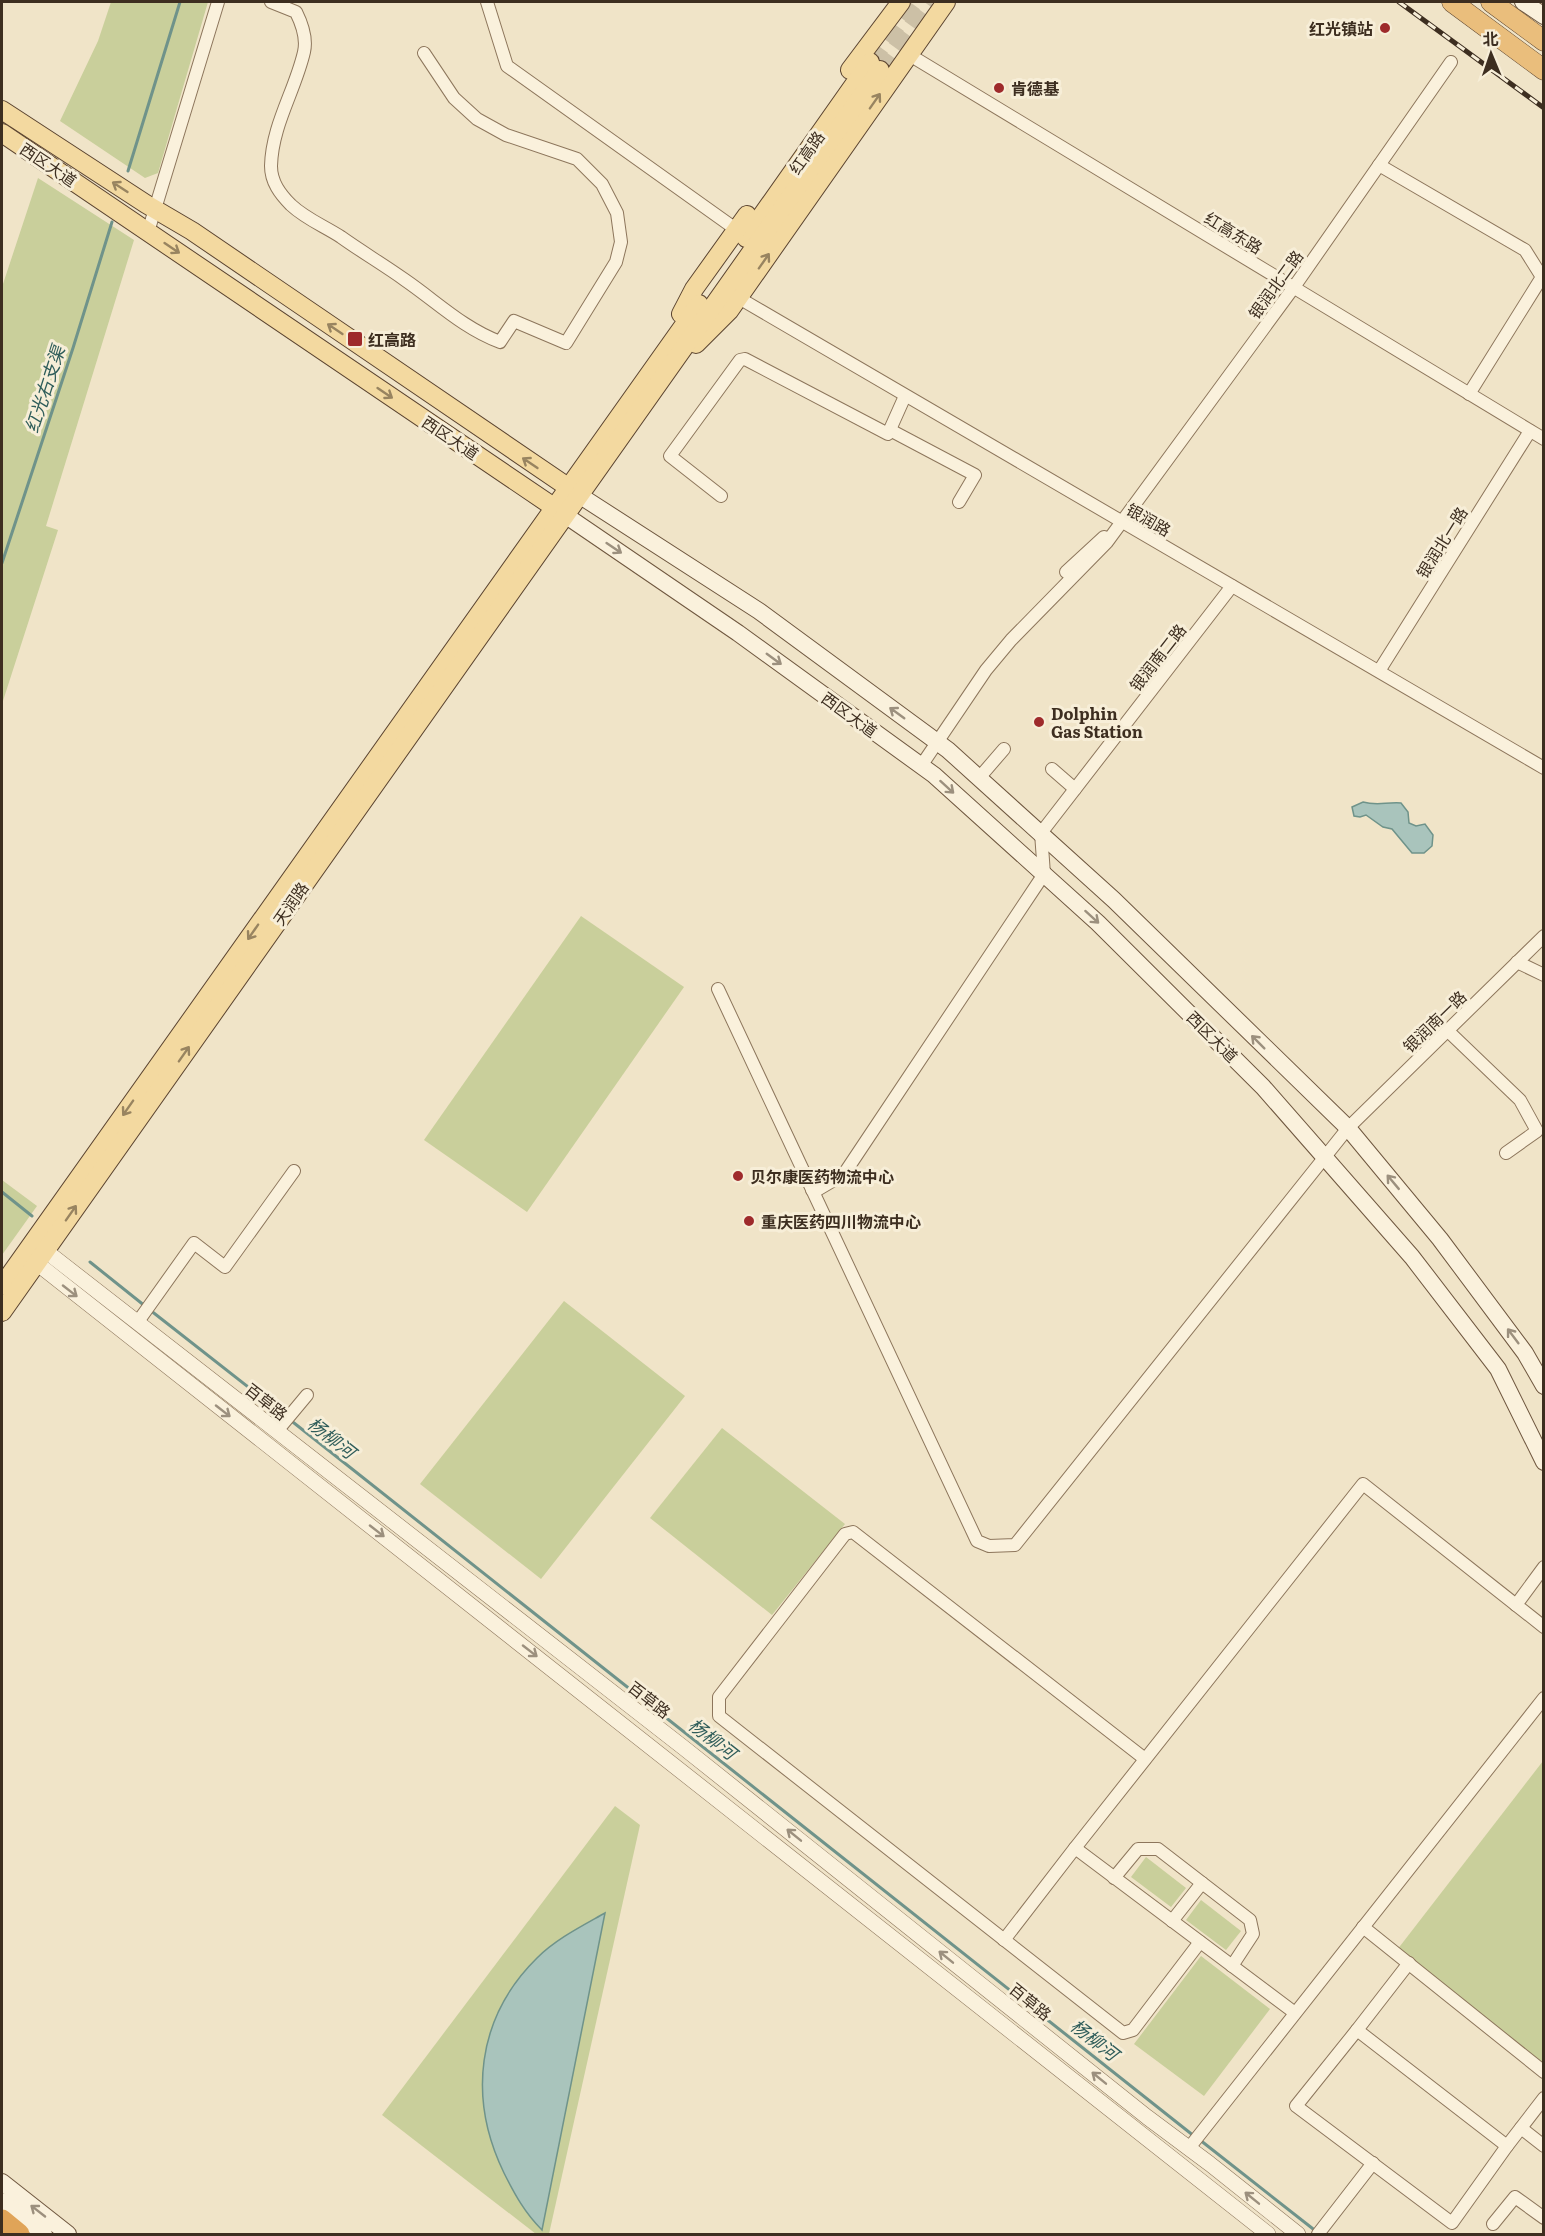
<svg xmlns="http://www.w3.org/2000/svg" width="1545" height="2236" font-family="Literata,'Noto Sans SC',serif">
<rect width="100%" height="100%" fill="#f0e4c8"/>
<g fill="#c9cf9b">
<polygon points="111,2 208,2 158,173 145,178 60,121 98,41"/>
<polygon points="38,178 134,240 46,526 58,530 2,704 2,287"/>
<polygon points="581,916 684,987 527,1212 424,1140"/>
<polygon points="2,1180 37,1206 2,1255"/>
<polygon points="564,1301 685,1396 541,1579 420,1484"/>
<polygon points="722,1428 845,1524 772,1615 650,1518"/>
<polygon points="1543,1761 1543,2065 1397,1950"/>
<polygon points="615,1806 640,1825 549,2234 536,2234 382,2115"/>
<polygon points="1146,1857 1186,1888 1171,1907 1131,1877"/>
<polygon points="1201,1900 1241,1931 1226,1950 1186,1920"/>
<polygon points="1201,1956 1270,2009 1204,2096 1134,2044"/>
</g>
<g fill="#a9c4bc" stroke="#6f938a" stroke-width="1.5">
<path d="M1363,802C1377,806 1386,802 1401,803L1408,812L1409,823L1416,826L1425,824L1433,835L1432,846L1424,853H1412L1392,829L1383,827L1366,815L1360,817L1354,816L1352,807Z"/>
<path d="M605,1913L542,2230C525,2213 515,2195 504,2173C468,2099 476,2018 537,1958C556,1939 582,1926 605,1913Z"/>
</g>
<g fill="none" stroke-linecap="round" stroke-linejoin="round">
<g stroke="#6f938a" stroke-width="3">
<polyline points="128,171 180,2"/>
<polyline points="2,563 73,348 112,222"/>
<polyline points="2,1192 32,1216"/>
<polyline points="90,1262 145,1306"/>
<polyline points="150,1310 284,1415"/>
<polyline points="289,1419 1194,2136"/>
<polyline points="1200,2140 1317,2232"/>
</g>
<g stroke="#ccc0a6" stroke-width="18" stroke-dasharray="18 9" stroke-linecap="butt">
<polyline points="870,62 914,2"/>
<polyline points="880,70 930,2"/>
</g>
<defs>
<g id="minor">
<path d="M271,2L296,12C302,24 307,39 304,52C295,91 272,125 271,166C271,182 280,194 291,205C306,219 324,226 341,237C362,252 384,265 405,280C437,302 463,328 500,342L514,321L566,343L616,262L621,242L617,213L602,184L577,159L506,135L477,119L454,98L424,53"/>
<polyline points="487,2 507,66 737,230"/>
<polyline points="908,54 1544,439"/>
<polyline points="1379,165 1525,250 1542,277 1469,394"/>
<polyline points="148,232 218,2"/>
<polyline points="739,298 1544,768"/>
<polyline points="890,430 975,475 959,502"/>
<polyline points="721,496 670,456 740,360 745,359 888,434 905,396"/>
<polyline points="1066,572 1104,537"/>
<polyline points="1379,671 1530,431"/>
<polyline points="921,766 986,670 1011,640 1107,542 1294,287 1451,62"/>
<polyline points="1052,769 1075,789"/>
<polyline points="979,778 1004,749"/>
<polyline points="1517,962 1544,975"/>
<polyline points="718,989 977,1541 989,1546 1015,1545 1348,1128 1544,936"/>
<polyline points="1448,1031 1520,1100 1537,1131 1506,1153"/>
<polyline points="812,1190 817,1190 844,1174 1044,874 1041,833 1232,586"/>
<polyline points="137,1323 194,1243 225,1267 294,1171"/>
<polyline points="277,1431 307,1395"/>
<polyline points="1516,1605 1544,1567"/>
<polyline points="1145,1759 853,1532 845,1534 719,1697 719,1716 1123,2033 1133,2030 1200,1942"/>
<polyline points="1114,1878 1138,1849 1158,1849 1250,1920 1253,1934 1232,1966"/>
<polyline points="1172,1921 1202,1883"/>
<polyline points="1363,1927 1544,2072"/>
<polyline points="1004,1940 1075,1848"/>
<polyline points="1409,1963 1357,2030 1507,2146 1544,2098"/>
<polyline points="1295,2013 1075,1848 1363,1484 1544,1627"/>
<polyline points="1357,2030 1296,2106 1452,2223 1507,2146"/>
<polyline points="1521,2128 1544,2146"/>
<polyline points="1189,2148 1544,1698"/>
<polyline points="1493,2224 1515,2197 1544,2218"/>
<polyline points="1318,2234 1373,2163"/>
</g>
<g id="tertiary">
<polyline points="38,1245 684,1748 1147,2117 1210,2164 1298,2234"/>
<polyline points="29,1257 1268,2234"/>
</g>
<g id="secondary">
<polyline points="1523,2 1544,16"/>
<polyline points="579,495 759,611 948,750 1114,900 1348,1128 1440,1239 1525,1353 1544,1386"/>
<polyline points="565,515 738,633 934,775 1098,923 1263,1087 1412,1257 1498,1369 1544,1462"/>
<polyline points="2,2182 68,2234"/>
<polyline points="2,2201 44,2234"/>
</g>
<g id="primary">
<polyline points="850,70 901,2"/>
<polyline points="2,110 146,204 192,231 578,494"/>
<polyline points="2,133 564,514"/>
<polyline points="746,238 870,62"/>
<polyline points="681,314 694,289 747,215"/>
<polyline points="696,344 729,311 946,2"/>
<polyline points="2,1286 699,304"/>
<polyline points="2,1312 880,70"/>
</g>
<g id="trunk">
<polyline points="1452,2 1544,70"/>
<polyline points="1491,2 1544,41"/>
</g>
<polyline id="motorway" points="2,2220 19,2234"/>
</defs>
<use href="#minor" stroke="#8d765c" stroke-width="14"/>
<use href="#tertiary" stroke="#8d765c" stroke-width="16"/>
<use href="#secondary" stroke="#6f573f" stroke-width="18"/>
<use href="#primary" stroke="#5b4430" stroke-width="20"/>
<use href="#trunk" stroke="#5b4430" stroke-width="21"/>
<use href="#motorway" stroke="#5b4430" stroke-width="22"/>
<use href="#minor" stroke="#faf1dc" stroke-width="12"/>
<use href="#tertiary" stroke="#faf1dc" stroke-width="15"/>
<use href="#secondary" stroke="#faf1dc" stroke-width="16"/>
<use href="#primary" stroke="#f3d9a0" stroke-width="18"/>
<use href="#trunk" stroke="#eabe7c" stroke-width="20"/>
<use href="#motorway" stroke="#e0a458" stroke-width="21"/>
<defs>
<polyline id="rail" points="1399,2 1544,108"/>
</defs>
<use href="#rail" stroke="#3d2e20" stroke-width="5"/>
<use href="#rail" stroke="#f7eed8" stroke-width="3" stroke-dasharray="9" stroke-linecap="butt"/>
</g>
<defs><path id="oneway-shaft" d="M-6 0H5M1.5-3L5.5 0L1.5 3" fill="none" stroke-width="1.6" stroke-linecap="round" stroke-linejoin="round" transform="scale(1.5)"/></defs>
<g stroke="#988460">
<use href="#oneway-shaft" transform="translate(875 101) rotate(-55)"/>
<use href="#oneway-shaft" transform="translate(120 187) rotate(-147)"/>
<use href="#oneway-shaft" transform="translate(172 248) rotate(34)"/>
<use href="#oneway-shaft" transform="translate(764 261) rotate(-55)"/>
<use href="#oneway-shaft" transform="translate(335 329) rotate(-146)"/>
<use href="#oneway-shaft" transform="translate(385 393) rotate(34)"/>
<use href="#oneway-shaft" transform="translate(530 463) rotate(-146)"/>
<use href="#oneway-shaft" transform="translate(253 932) rotate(125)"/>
<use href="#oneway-shaft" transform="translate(184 1054) rotate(-55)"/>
<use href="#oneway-shaft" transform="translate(128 1108) rotate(125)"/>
<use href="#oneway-shaft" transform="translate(71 1213) rotate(-55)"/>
</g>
<g stroke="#9c907e">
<use href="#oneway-shaft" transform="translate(614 548) rotate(34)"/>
<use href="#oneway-shaft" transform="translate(774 659) rotate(36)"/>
<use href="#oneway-shaft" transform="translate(897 713) rotate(-144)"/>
<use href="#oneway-shaft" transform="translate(947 787) rotate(42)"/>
<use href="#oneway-shaft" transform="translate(1092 917) rotate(42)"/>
<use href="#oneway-shaft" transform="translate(1258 1042) rotate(-135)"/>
<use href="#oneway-shaft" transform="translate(1393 1182) rotate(-130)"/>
<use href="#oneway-shaft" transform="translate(70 1291) rotate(38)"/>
<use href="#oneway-shaft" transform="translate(1513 1336) rotate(-127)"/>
<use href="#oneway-shaft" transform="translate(223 1411) rotate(38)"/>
<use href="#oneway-shaft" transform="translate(377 1531) rotate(38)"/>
<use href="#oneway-shaft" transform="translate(530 1651) rotate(38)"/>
<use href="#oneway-shaft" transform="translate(794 1835) rotate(-141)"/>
<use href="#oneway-shaft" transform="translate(946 1957) rotate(-141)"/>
<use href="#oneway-shaft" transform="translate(1099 2078) rotate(-141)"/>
<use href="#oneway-shaft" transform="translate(1252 2198) rotate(-141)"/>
<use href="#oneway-shaft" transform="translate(38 2211) rotate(-142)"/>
</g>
<g fill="#9e2a2b" stroke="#f7eed8" stroke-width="2">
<circle cx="1385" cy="28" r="6"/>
<circle cx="999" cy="88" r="6"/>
<rect x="347" y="331" width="16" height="16" rx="3"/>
<circle cx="1039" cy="722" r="6"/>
<circle cx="738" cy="1176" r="6"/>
<circle cx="749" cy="1221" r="6"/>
</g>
<g text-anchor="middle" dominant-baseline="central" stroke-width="6" stroke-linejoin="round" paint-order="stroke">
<g font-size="16" font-weight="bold" fill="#3d2e20" stroke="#f7eed8" text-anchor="start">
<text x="1373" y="28" text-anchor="end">红光镇站</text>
<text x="1011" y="88">肯德基</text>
<text x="368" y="339">红高路</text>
<text x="1051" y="713">Dolphin<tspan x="1051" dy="18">Gas Station</tspan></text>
<text x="750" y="1176">贝尔康医药物流中心</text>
<text x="761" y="1221">重庆医药四川物流中心</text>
</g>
<g font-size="16" fill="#3d2e20" stroke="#f7eed8">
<text transform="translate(806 152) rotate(-55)">红高路</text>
<text transform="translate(49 164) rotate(34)">西区大道</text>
<text transform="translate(1234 232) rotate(31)">红高东路</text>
<text transform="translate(1275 284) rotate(-54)">银润北二路</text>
<text transform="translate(451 437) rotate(34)">西区大道</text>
<text transform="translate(1149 519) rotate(30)">银润路</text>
<text transform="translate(1441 542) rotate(-58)">银润北一路</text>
<text transform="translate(1157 657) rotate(-52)">银润南二路</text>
<text transform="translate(850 714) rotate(36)">西区大道</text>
<text transform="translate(290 903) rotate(-55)">天润路</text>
<text transform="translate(1434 1021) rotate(-44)">银润南一路</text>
<text transform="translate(1213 1036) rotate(45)">西区大道</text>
<text transform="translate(267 1401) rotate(38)">百草路</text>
<text transform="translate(650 1699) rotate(38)">百草路</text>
<text transform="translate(1031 2001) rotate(39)">百草路</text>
</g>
<g font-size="18" font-style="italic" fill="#2f5d5a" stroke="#f7eed8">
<text transform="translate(44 389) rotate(-72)">红光右支渠</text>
<text transform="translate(332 1437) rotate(38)">杨柳河</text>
<text transform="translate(713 1738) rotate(38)">杨柳河</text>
<text transform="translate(1095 2039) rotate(38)">杨柳河</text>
</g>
</g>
<rect width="1545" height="2236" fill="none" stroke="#3d2e20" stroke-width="6"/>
<g transform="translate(1491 54) rotate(358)" stroke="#f7eed8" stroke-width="4.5" paint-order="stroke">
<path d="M0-4.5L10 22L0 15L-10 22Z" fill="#3d2e20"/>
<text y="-9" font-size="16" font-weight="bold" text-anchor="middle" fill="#3d2e20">北</text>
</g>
</svg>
